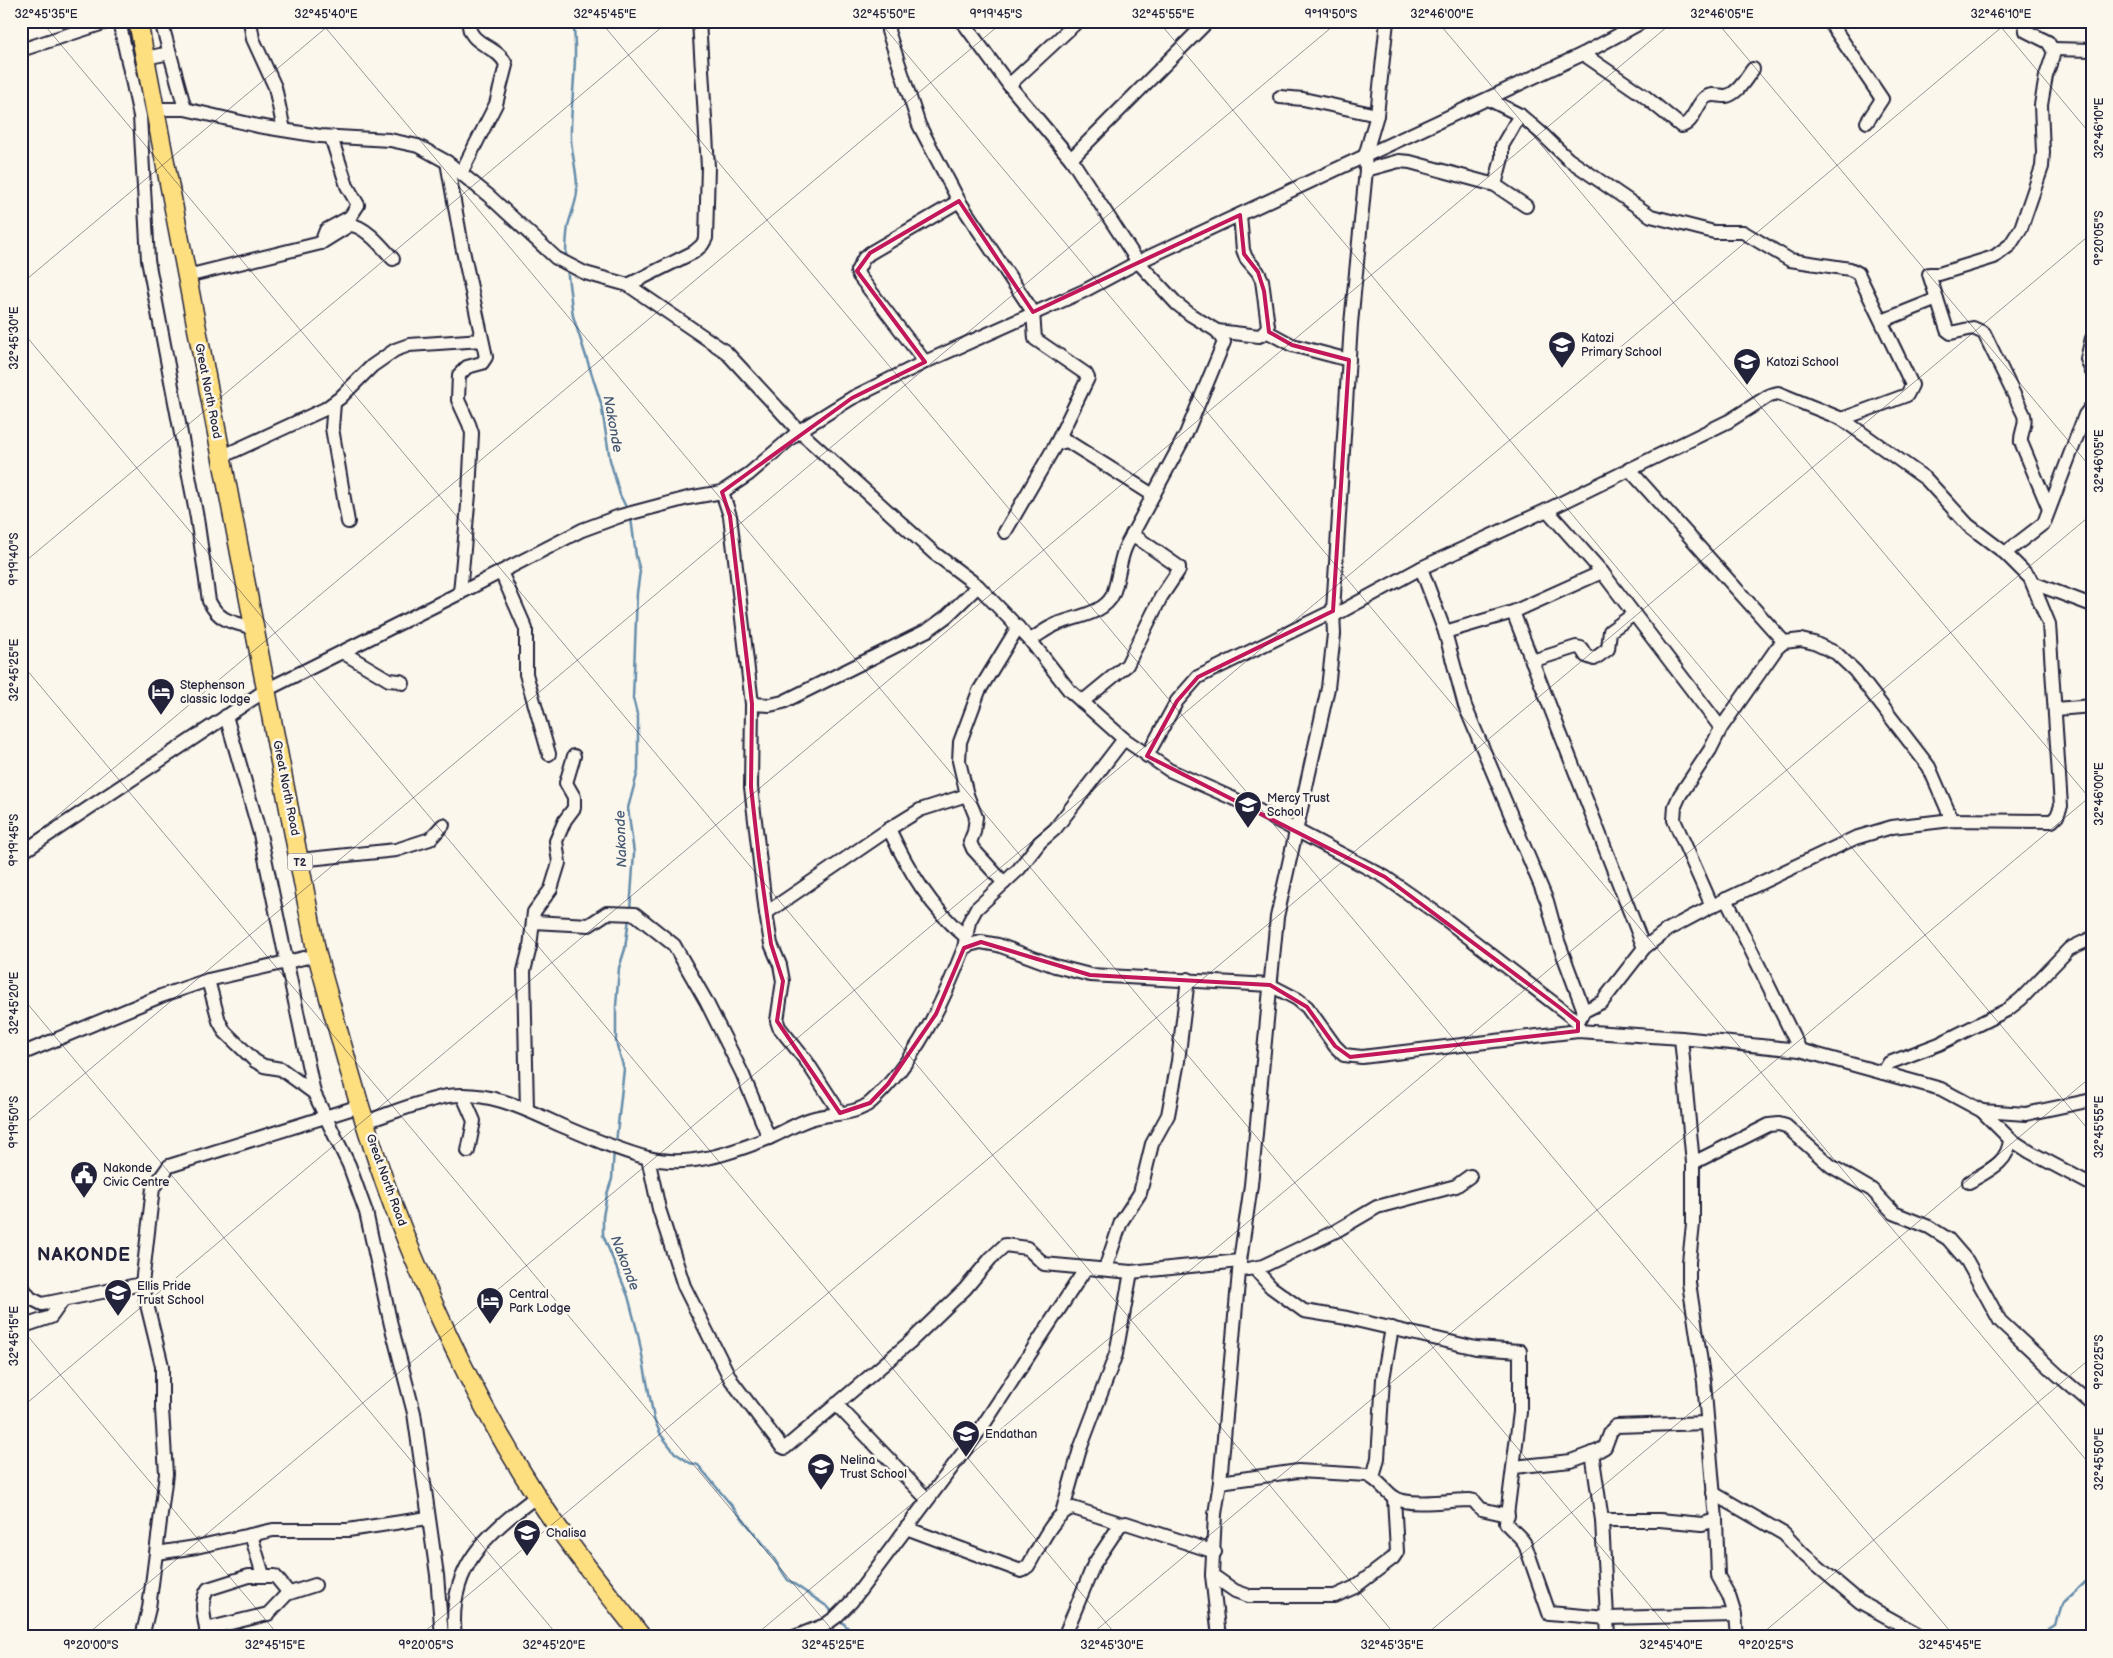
<svg xmlns="http://www.w3.org/2000/svg" width="2113" height="1658" font-family="'Balsamiq Sans',sans-serif">
<rect width="100%" height="100%" fill="#fbf7ec"/>
<filter id="ink" filterUnits="userSpaceOnUse"><feTurbulence type="fractalNoise" baseFrequency=".02" numOctaves="2"/><feDisplacementMap in="SourceGraphic" scale="10" xChannelSelector="R" yChannelSelector="G"/><feConvolveMatrix kernelMatrix="1 2 1 2 8 2 1 2 1" color-interpolation-filters="sRGB"/></filter>
<g filter="url(#ink)">
<g fill="none" stroke-linecap="round" stroke-linejoin="round">
<g stroke="#668dab" stroke-width="2.5">
<path d="M566,260C566,247 566,233 569,222C572,211 576,203 577,192C578,174 572,157 571,139C570,99 579,61 573,21"/>
<polyline points="567,268 573,316 601,403 610,460 620,495 628,511"/>
<polyline points="630,910 634,853 628,808 638,771 638,718 633,698 637,593 640,571 636,556 631,518"/>
<polyline points="616,1143 624,1069 616,1042 616,1006 619,968 625,949 629,918"/>
<polyline points="614,1150 612,1179 607,1194 603,1217 603,1235 628,1296 638,1334 654,1419 661,1435 675,1453 690,1463 698,1465 766,1547 788,1580 828,1607 833,1613"/>
<polyline points="840,1620 853,1633 886,1630 899,1637"/>
<polyline points="2036,1637 2055,1625 2061,1605 2092,1576"/>
</g>
<defs>
<g id="minor">
<path d="M119,21L140,116L148,260L197,518L209,601C219,622 233,622 254,628"/>
<polyline points="161,21 185,109"/>
<polyline points="250,21 253,39 275,87 284,130"/>
<polyline points="889,21 888,31 919,125 959,201 1033,312 1035,339 1086,374 1088,378 1056,444 1005,532"/>
<path d="M962,21L1009,85L1071,159L1138,262L1177,304L1191,315L1217,331L1224,342L1186,434L1126,546C1119,561 1119,578 1113,594C1105,614 1074,617 1057,624C1047,628 1039,635 1030,640"/>
<polyline points="1829,21 1882,99 1867,122"/>
<path d="M2025,21L2026,31L2048,42L2054,52L2046,76L2041,105L2043,152L2042,167L2021,228L2010,245L1994,257L1939,274H1929L1947,330L1951,333L1973,328L1984,333L2024,415C2027,426 2020,432 2021,442L2049,509"/>
<polyline points="2053,49 2092,50"/>
<polyline points="21,50 110,21"/>
<path d="M1583,54L1643,95L1681,126C1694,124 1696,103 1706,97C1712,93 1719,96 1726,96C1738,94 1746,78 1753,69"/>
<polyline points="145,58 170,53"/>
<polyline points="1009,85 1078,21"/>
<polyline points="1280,97 1303,99 1377,115"/>
<polyline points="1488,99 1520,115 1540,132 1568,159 1651,216 1714,232 1743,232 1790,260 1850,269 1858,273 1912,385 1907,395 1842,419"/>
<polyline points="155,109 185,109 258,126 320,136 390,140 418,146 447,162 489,196 556,258 585,273 628,285 694,252 702,245 706,238 708,167 699,21"/>
<polyline points="1071,159 1208,21"/>
<polyline points="447,162 462,246 486,357 482,363 467,367 459,375 458,400 469,424 472,433 469,494 460,593"/>
<polyline points="1366,170 1399,161 1410,162 1495,185 1526,206"/>
<path d="M461,173L496,104L506,65C500,46 466,45 469,21"/>
<polyline points="1495,185 1502,158 1502,146 1520,115"/>
<polyline points="321,243 326,230 350,217 358,205 347,186 331,137"/>
<path d="M187,276L321,243L350,225C365,225 384,249 393,259"/>
<polyline points="628,285 726,352 799,431 934,553 978,586 1030,640 1069,690 1124,739 1169,770 1250,806 1385,877 1445,919 1578,1022"/>
<polyline points="1882,321 1937,299"/>
<polyline points="1217,331 1259,336 1263,334 1268,326 1262,280 1258,272 1246,258 1243,250 1240,215"/>
<polyline points="1266,331 1292,345 1349,360"/>
<polyline points="2092,338 2087,359 2092,372"/>
<polyline points="925,362 859,276 857,271 864,258 870,253 959,201"/>
<polyline points="334,403 332,428 348,522"/>
<polyline points="1056,444 1067,441 1153,495"/>
<polyline points="221,457 325,409 340,398 372,366 395,350 409,345 482,340"/>
<polyline points="1629,469 1784,642"/>
<polyline points="722,492 730,516 752,704 751,787 766,913 771,944 780,965 783,981 777,1021 779,1027 807,1062 840,1113"/>
<polyline points="1547,510 1602,572 1721,728"/>
<polyline points="2005,553 2044,523 2085,415 2092,406"/>
<polyline points="1421,568 1445,632 1465,706 1547,901 1558,941 1584,1011"/>
<polyline points="501,572 526,629 526,674 549,754"/>
<polyline points="2033,583 2092,605"/>
<polyline points="1513,612 1644,948"/>
<polyline points="1333,616 1421,568 1547,510 1729,421 1770,395 1778,393 1842,419 1926,479 1968,525 2005,553 2030,578 2049,624 2061,806 2057,816 2052,821 1952,820 1892,827 1855,838 1712,906 1667,930 1644,948 1602,1002 1584,1011 1578,1022 1578,1031"/>
<polyline points="1445,632 1513,612 1602,572"/>
<polyline points="342,652 389,680 400,681 403,683"/>
<polyline points="1532,661 1576,647 1581,648 1586,656 1594,659 1608,649 1610,631 1634,614"/>
<polyline points="1082,702 1127,665 1161,597 1179,570 1179,567 1132,534"/>
<polyline points="752,704 770,705 783,702 928,630 947,616 978,586"/>
<polyline points="2056,709 2092,706"/>
<polyline points="226,716 260,834 314,1093 349,1165 366,1212 391,1325 414,1413 437,1575 442,1637"/>
<polyline points="1147,756 1177,701 1198,677 1333,611"/>
<path d="M889,829C908,869 931,909 966,937"/>
<polyline points="21,853 266,690 460,593 582,530 620,516 688,498 722,492 749,474 799,431 852,398 925,362 1084,291 1138,262 1583,54 1644,21"/>
<polyline points="299,860 396,850 430,839 443,825"/>
<polyline points="1004,883 973,849 970,842 974,832 976,817 967,795 959,761 960,742 979,691 1018,627"/>
<polyline points="1726,899 1800,1050"/>
<polyline points="1712,906 1674,820 1675,806 1680,795 1710,750 1721,728 1777,648 1784,642 1801,640 1814,643 1836,653 1855,671 1929,767 1952,820"/>
<polyline points="766,913 889,829 920,810 967,795"/>
<polyline points="533,922 589,925 607,913 635,914 674,945 706,1001 742,1073 769,1138"/>
<polyline points="964,948 969,922 976,909 1019,869 1040,842 1055,829 1124,739"/>
<polyline points="208,980 219,1021 225,1032 255,1061 264,1066 281,1069 314,1093"/>
<polyline points="1681,1038 1693,1163 1693,1224 1689,1262 1689,1283 1704,1382 1716,1520 1718,1576 1729,1596 1735,1615 1737,1637"/>
<polyline points="21,1054 161,996 208,980 317,955"/>
<polyline points="1883,1073 1889,1063 1939,1044 2007,1010 2021,999 2069,949 2092,938"/>
<polyline points="463,1096 474,1121 468,1151"/>
<polyline points="527,1110 524,971 530,947 534,912 551,889 559,863 556,841 565,820 574,808 574,797 566,783 574,756"/>
<polyline points="1982,1111 2026,1114 2092,1100"/>
<path d="M365,1122C392,1113 420,1101 448,1096C488,1090 525,1109 560,1125C588,1137 618,1150 648,1158C689,1168 731,1153 769,1138C784,1132 798,1122 814,1118C832,1113 856,1115 871,1102C915,1062 943,1003 964,948L969,945L981,942L998,945L1055,966L1090,975L1270,985L1297,999L1307,1007L1335,1046L1344,1055L1362,1057L1578,1031L1681,1038L1800,1050L1941,1089L1982,1111L2010,1139L2030,1152L2092,1185"/>
<polyline points="648,1158 659,1209 684,1286 731,1380 781,1446 785,1448 910,1342 965,1289 991,1258 1005,1245 1027,1248 1044,1264 1131,1272 1240,1261"/>
<polyline points="1693,1163 1769,1125 1779,1124 1786,1126 1831,1166 1872,1190 1894,1213 1929,1227 1948,1239 1967,1261 2000,1321 2058,1375 2092,1404"/>
<path d="M1969,1182C1987,1171 2009,1163 2010,1139"/>
<polyline points="1105,1269 1121,1222 1140,1193 1152,1144 1168,1115 1178,1061 1188,979"/>
<polyline points="1248,1269 1263,1266 1336,1231 1377,1207 1456,1186 1470,1176"/>
<path d="M1255,1269L1271,1287L1304,1311L1347,1318L1476,1348L1520,1351V1412L1506,1523C1512,1531 1520,1535 1525,1544L1549,1613L1607,1618L1735,1615"/>
<polyline points="21,1285 30,1298 42,1304 142,1284"/>
<polyline points="21,1327 51,1317 63,1300"/>
<polyline points="836,1404 927,1499"/>
<polyline points="1592,1453 1602,1520 1608,1637"/>
<polyline points="1514,1467 1571,1461 1598,1451 1605,1447 1611,1431 1616,1426 1707,1423"/>
<polyline points="1373,1478 1378,1458 1383,1379 1392,1328"/>
<path d="M1220,1482L1298,1471L1367,1475C1379,1480 1385,1491 1395,1498C1409,1507 1452,1500 1470,1500L1474,1501L1481,1509L1508,1515"/>
<polyline points="1713,1493 1784,1534 1802,1553 1860,1602 1923,1637"/>
<polyline points="1062,1513 1080,1449 1116,1354 1131,1272"/>
<polyline points="1602,1520 1660,1520 1702,1524 1716,1520"/>
<path d="M906,1528L1021,1571L1028,1566C1038,1550 1054,1512 1073,1508L1123,1524"/>
<polyline points="251,1535 263,1575"/>
<polyline points="157,1553 196,1547 273,1530 348,1530 428,1518"/>
<polyline points="1212,1575 1235,1591 1249,1596 1335,1596 1355,1587 1393,1558 1397,1552 1394,1497"/>
<polyline points="206,1629 268,1614 287,1594 315,1585"/>
<polyline points="142,1637 149,1608 166,1474 162,1409 162,1366 142,1284 153,1188 169,1166 360,1106"/>
<path d="M207,1637C206,1621 198,1604 208,1589L249,1576H275L289,1593"/>
<path d="M455,1637C447,1568 486,1534 537,1496"/>
<polyline points="794,1637 825,1625 836,1617 852,1601 980,1430 1086,1268"/>
<polyline points="1064,1637 1094,1564 1120,1525 1126,1523 1215,1552"/>
<polyline points="1219,1637 1212,1575 1215,1514 1220,1482 1240,1261 1251,1185 1277,917 1328,688 1334,634 1333,611 1351,324 1366,170 1365,156 1377,115 1387,21"/>
</g>
<path id="highway" d="M138,21L317,955C341,1040 363,1125 394,1208C431,1305 480,1408 536,1495C568,1545 606,1591 642,1637"/>
</defs>
<use href="#minor" stroke="#22223b" stroke-width="16"/>
<use href="#highway" stroke="#22223b" stroke-width="21"/>
<use href="#minor" stroke="#fbf7ec" stroke-width="12"/>
<use href="#highway" stroke="#fedf80" stroke-width="18"/>
</g>
</g>
<path fill="none" stroke="#c2185b" stroke-width="4" stroke-linejoin="round" d="M959,201L1033,312L1240,215L1244,254L1258,272L1264,291L1269,332L1292,345L1349,360L1333,611L1198,677L1177,701L1147,756L1385,877L1559,1007L1578,1022V1031L1350,1057L1335,1046L1307,1007L1270,985L1090,975L981,942L964,948L936,1014L888,1084L870,1103L840,1113L777,1021L783,981L771,944L759,858L751,787L752,704L730,516L722,492L852,398L925,362L857,271L870,253Z"/>
<path fill="none" stroke="#22223b" stroke-width="1" stroke-opacity="0.45" d="M41,21L1397,1637M320,21L1676,1637M600,21L1955,1637M879,21L2092,1467M1158,21L2092,1134M1437,21L2092,801M1716,21L2092,469M1996,21L2092,136M21,284L334,21M21,330L1118,1637M21,565L669,21M21,663L838,1637M21,846L1004,21M21,996L559,1637M21,1127L1339,21M21,1328L280,1637M21,1408L1674,21M84,1637L2009,21M418,1637L2092,233M753,1637L2092,514M1088,1637L2092,795M1423,1637L2092,1076M1758,1637L2092,1357"/>
<defs>
<symbol id="school-pin" viewBox="-11 -11 22 30"><path d="M0 17L-7.5 6A9.5 9.5 0 1 1 7.5 6Z" fill="#22223b" stroke="#fbf7ec"/><path d="M0-5L7-2L0 1L-7-2ZM-4 1L0 2.5L4 1V4Q0 6-4 4Z" fill="#fff"/></symbol>
<symbol id="hotel-pin" viewBox="-11 -11 22 30"><path d="M0 17L-7.5 6A9.5 9.5 0 1 1 7.5 6Z" fill="#22223b" stroke="#fbf7ec"/><path d="M-6-4.5h1.5V1H6V5H4.5V3h-9V5H-6ZM-4 0a1.8 1.8 0 1 1 3.6 0ZM.5 0V-2.5h3Q6-2.5 6 0Z" fill="#fff"/></symbol>
<symbol id="civic-pin" viewBox="-11 -11 22 30"><path d="M0 17L-7.5 6A9.5 9.5 0 1 1 7.5 6Z" fill="#22223b" stroke="#fbf7ec"/><path d="M-.6-6.5H3V-4.5H.6V-3L4-1V1h2V6H-6V1h2V-1L-.6-3ZM-1.2 2.5V6h2.4V2.5Z" fill="#fff"/></symbol>
</defs>
<g fill-rule="evenodd">
<use href="#school-pin" x="1546" y="329" width="32" height="43"/>
<use href="#school-pin" x="1731" y="346" width="32" height="43"/>
<use href="#hotel-pin" x="145" y="676" width="32" height="43"/>
<use href="#school-pin" x="1232" y="789" width="32" height="43"/>
<use href="#civic-pin" x="68" y="1159" width="32" height="43"/>
<use href="#school-pin" x="102" y="1277" width="32" height="43"/>
<use href="#hotel-pin" x="474" y="1285" width="32" height="43"/>
<use href="#school-pin" x="950" y="1418" width="32" height="43"/>
<use href="#school-pin" x="805" y="1451" width="32" height="43"/>
<use href="#school-pin" x="511" y="1517" width="32" height="43"/>
</g>
<g text-anchor="middle" dominant-baseline="central" stroke-width="5" stroke-linejoin="round" paint-order="stroke">
<rect fill="#fbf7ec" stroke="#636270" stroke-width="1" x="287.5" y="853.5" width="25" height="17" rx="4"/>
<g font-size="11" font-weight="bold" fill="#22223b">
<text x="300" y="862">T2</text>
</g>
<g font-size="12" fill="#22223b" stroke="#fbf7ec" text-anchor="start">
<text x="1581" y="338">Katozi<tspan x="1581" dy="14">Primary School</tspan></text>
<text x="1766" y="362">Katozi School</text>
<text x="180" y="685">Stephenson<tspan x="180" dy="14">classic lodge</tspan></text>
<text x="1267" y="798">Mercy Trust<tspan x="1267" dy="14">School</tspan></text>
<text x="103" y="1168">Nakonde<tspan x="103" dy="14">Civic Centre</tspan></text>
<text x="137" y="1286">Ellis Pride<tspan x="137" dy="14">Trust School</tspan></text>
<text x="509" y="1294">Central<tspan x="509" dy="14">Park Lodge</tspan></text>
<text x="985" y="1434">Endathan</text>
<text x="840" y="1460">Nelina<tspan x="840" dy="14">Trust School</tspan></text>
<text x="546" y="1533">Chalisa</text>
</g>
<g font-size="12" fill="#22223b" stroke="#fbf7ec">
<text transform="translate(208 391) rotate(79)">Great North Road</text>
<text transform="translate(286 788) rotate(79)">Great North Road</text>
<text transform="translate(386 1180) rotate(70)">Great North Road</text>
</g>
<g font-size="14" font-style="italic" fill="#445873" stroke="#fbf7ec">
<text transform="translate(613 424) rotate(80)">Nakonde</text>
<text transform="translate(621 839) rotate(-92)">Nakonde</text>
<text transform="translate(625 1263) rotate(69)">Nakonde</text>
</g>
<g font-size="18" font-weight="bold" letter-spacing="1" fill="#22223b" stroke="#fbf7ec">
<text x="84" y="1255">NAKONDE</text>
</g>
</g>
<rect width="2113" height="1658" fill="none" stroke="#fbf7ec" stroke-width="55"/>
<rect x="28" y="28" width="2058" height="1602" fill="none" stroke="#22223b" stroke-width="2"/>
<g font-size="12" text-anchor="middle" fill="#22223b">
<text x="46" y="18">32°45'35"E</text>
<text x="326" y="18">32°45'40"E</text>
<text x="605" y="18">32°45'45"E</text>
<text x="884" y="18">32°45'50"E</text>
<text x="996" y="18">9°19'45"S</text>
<text x="1163" y="18">32°45'55"E</text>
<text x="1331" y="18">9°19'50"S</text>
<text x="1442" y="18">32°46'00"E</text>
<text x="1722" y="18">32°46'05"E</text>
<text x="2001" y="18">32°46'10"E</text>
<text transform="translate(2099 128) rotate(-90)" y="4">32°46'10"E</text>
<text transform="translate(2099 238) rotate(-90)" y="4">9°20'05"S</text>
<text transform="translate(14 338) rotate(-90)" y="4">32°45'30"E</text>
<text transform="translate(2099 461) rotate(-90)" y="4">32°46'05"E</text>
<text transform="translate(14 559) rotate(-90)" y="4">9°19'40"S</text>
<text transform="translate(14 670) rotate(-90)" y="4">32°45'25"E</text>
<text transform="translate(2099 794) rotate(-90)" y="4">32°46'00"E</text>
<text transform="translate(14 840) rotate(-90)" y="4">9°19'45"S</text>
<text transform="translate(14 1003) rotate(-90)" y="4">32°45'20"E</text>
<text transform="translate(14 1122) rotate(-90)" y="4">9°19'50"S</text>
<text transform="translate(2099 1127) rotate(-90)" y="4">32°45'55"E</text>
<text transform="translate(14 1336) rotate(-90)" y="4">32°45'15"E</text>
<text transform="translate(2099 1362) rotate(-90)" y="4">9°20'25"S</text>
<text transform="translate(2099 1459) rotate(-90)" y="4">32°45'50"E</text>
<text x="91" y="1649">9°20'00"S</text>
<text x="275" y="1649">32°45'15"E</text>
<text x="426" y="1649">9°20'05"S</text>
<text x="554" y="1649">32°45'20"E</text>
<text x="833" y="1649">32°45'25"E</text>
<text x="1112" y="1649">32°45'30"E</text>
<text x="1392" y="1649">32°45'35"E</text>
<text x="1671" y="1649">32°45'40"E</text>
<text x="1766" y="1649">9°20'25"S</text>
<text x="1950" y="1649">32°45'45"E</text>
</g>
</svg>
